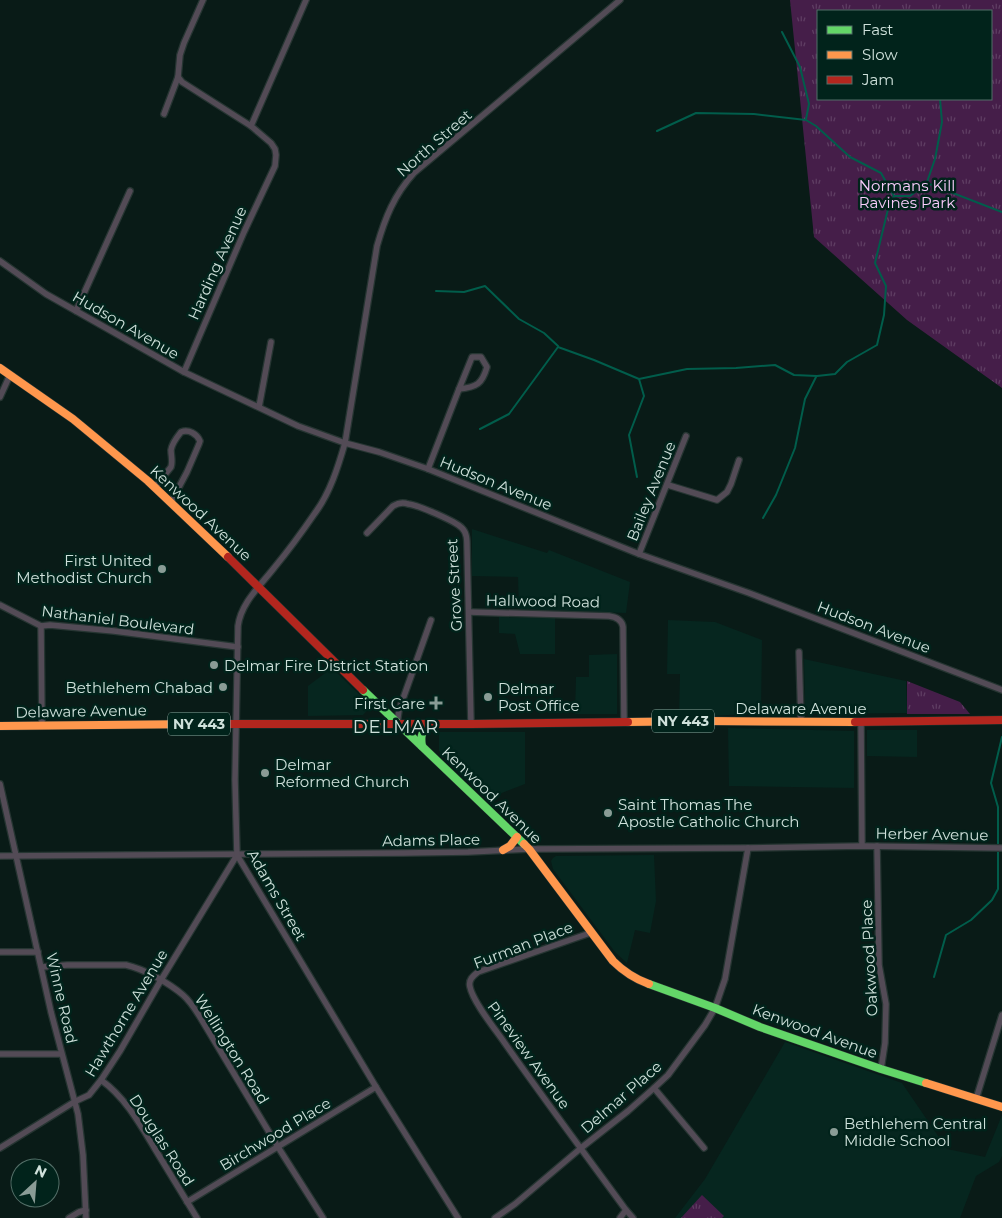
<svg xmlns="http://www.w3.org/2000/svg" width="1002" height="1218" font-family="Montserrat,sans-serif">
<defs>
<pattern id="park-tufts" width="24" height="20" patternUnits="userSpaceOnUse" patternTransform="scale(1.25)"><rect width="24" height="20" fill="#451e49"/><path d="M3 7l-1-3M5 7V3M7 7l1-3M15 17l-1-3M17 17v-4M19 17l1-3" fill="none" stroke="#5f3e63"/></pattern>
</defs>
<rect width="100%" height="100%" fill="#091b17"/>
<g fill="#06261f">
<polygon points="472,529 547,553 549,550 630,582 626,613 519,609 518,577 472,576"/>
<polygon points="499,617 555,618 555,654 520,654 515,634 499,633"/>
<polygon points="668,620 715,622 762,640 761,713 697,717 679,717 680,674 667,674"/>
<polygon points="617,654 617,714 575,714 576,677 589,677 589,655"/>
<polygon points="804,659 906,681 907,713 805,714"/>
<polygon points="332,668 371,706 363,715 308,716 308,686"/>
<polygon points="728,728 854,731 854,788 729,786"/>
<polygon points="867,730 917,730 917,757 867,756"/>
<polygon points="439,732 525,732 525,784 489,798 439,751"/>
<polygon points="654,855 656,901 650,933 635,930 627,963 615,952 553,869 551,861 553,858 556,856"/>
<polygon points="785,1042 902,1083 947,1149 985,1157 1002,1115 1002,1156 999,1162 976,1176 960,1218 675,1218 705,1179"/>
</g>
<g fill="url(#park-tufts)" fill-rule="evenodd">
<path d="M790,0H1002V388L907,320L814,237ZM818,11H991V99H818Z"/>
<polygon points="907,681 960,702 970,714 907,714"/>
<polygon points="702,1195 724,1216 722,1218 681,1218"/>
</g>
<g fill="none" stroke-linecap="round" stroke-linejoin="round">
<g stroke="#015d4b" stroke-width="2">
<polyline points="782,32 800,67 809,104 806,119"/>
<polyline points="657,131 696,113 754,114 806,120 816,126 850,157 881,173 894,196"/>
<polyline points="927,182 935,159 942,122 940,99"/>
<polyline points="436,291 464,292 485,286 519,319 544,333 558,346"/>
<polyline points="480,429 509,414 558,347 594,360 639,379 687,369 736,368 775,365 794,375 817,376 835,374 847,362 877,345 884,315 886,286 875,263 889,205 894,196 910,196 927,183 1002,212"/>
<polyline points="637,477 629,435 644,396 639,379"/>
<polyline points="763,518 776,495 795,448 805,399 816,377"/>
<polyline points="998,845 998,807 991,783 1002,737"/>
<polyline points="934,977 946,935 971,920 992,900 998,889 998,850"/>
</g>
<defs>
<g id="street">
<polyline points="178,77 182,82 251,126 271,143 275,149 276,155 275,166 244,232 184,372"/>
<polyline points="164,114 178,77 180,55 184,43 203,0"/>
<polyline points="251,126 306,0"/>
<polyline points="0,261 46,294 184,372 298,426 345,443 379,452 428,469 639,554 749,593 1002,690"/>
<polyline points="76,311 130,191"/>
<path d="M472,357H481L487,367C482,384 477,387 459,389Z"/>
<polyline points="0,397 10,375"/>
<polyline points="259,407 271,342"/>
<polyline points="428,469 459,389"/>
<polyline points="668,485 717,500 727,492 731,484 739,460"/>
<path d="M155,487L171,467C173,461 171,456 171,450C172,443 177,437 181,432C189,429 197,434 200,441L199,444L187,472L171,502"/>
<path d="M367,533L393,506C398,503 403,502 408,504C418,505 455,521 462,528C467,533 467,540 467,547L471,724"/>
<polyline points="639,554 686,436"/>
<polyline points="0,605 41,626 50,625 114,631 238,647"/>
<path d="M469,612L609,616C616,617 622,620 623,627L624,721"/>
<polyline points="41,626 42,725"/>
<polyline points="799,652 801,722"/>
<polyline points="861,722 862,846"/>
<polyline points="397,724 399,710 431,620"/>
<polyline points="0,784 51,1012 78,1114 83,1155 86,1218"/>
<polyline points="877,846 879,965 886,1004 885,1043 881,1069"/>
<polyline points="0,856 404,853 468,852 529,849 748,848 862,846 1002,848"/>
<path d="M590,933L478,972C473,976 468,980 470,987C473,1002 495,1029 504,1042C544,1099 585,1154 626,1210"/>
<polyline points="0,952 38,952"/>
<path d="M42,967L67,965H126C144,969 169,983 183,995C190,1001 195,1009 200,1017L278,1147L323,1218"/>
<polyline points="0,1054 61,1054"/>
<path d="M101,1080C125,1097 140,1124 155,1149C169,1172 183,1195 197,1218"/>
<polyline points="654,1088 704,1148"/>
<polyline points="976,1099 1002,1015"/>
<polyline points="0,1148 74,1102 89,1095 101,1080 120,1051 161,980 237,855"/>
<polyline points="187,1202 376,1087"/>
<polyline points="69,1218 79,1212 86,1210"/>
<path d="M458,1218L376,1087L237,855L235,780L238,626C241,603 260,586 274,568C288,551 302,532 315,513C330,493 338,467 345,443L377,246C385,218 394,195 414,173L620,0"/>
<polyline points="495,1218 515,1204 581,1148 628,1111 654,1088 668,1075 705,1025 715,1008 725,979 748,848"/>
<polyline points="620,1218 626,1210 633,1218"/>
</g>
<g id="fast">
<polyline points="363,690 524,844"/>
<path d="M422,746C420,736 422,729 431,723"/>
<polyline points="649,984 715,1008 760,1027 881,1069 926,1083"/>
</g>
<g id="slow">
<polyline points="0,368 73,419 148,481 228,557"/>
<polyline points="628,722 706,721 855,722"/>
<polyline points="0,726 202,724"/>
<path d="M524,844L529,849L613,961C624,972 635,979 649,984"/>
<polyline points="503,850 510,846 517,837"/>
<polyline points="926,1083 1002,1107"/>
</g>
<g id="jam">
<polyline points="228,557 363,690"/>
<polyline points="855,722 1002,720"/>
<polyline points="202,724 471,724 628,722"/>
</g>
</defs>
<use href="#street" stroke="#263532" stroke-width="8"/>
<use href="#fast" stroke="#263532" stroke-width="9"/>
<use href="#slow" stroke="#263532" stroke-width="9"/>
<use href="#jam" stroke="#263532" stroke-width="9"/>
<use href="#street" stroke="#534b56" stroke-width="5.5"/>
<use href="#fast" stroke="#63d668" stroke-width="8"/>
<use href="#slow" stroke="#ff974d" stroke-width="8"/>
<use href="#jam" stroke="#b3261e" stroke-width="8"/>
</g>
<g fill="#8a9c96" stroke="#01231b" stroke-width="2">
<circle cx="162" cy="569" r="5"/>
<circle cx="214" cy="665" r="5"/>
<circle cx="223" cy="687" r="5"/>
<circle cx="488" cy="697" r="5"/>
<path d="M433.5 695.5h5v5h5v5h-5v5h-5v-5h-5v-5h5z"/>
<circle cx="265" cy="773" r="5"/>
<circle cx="608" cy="813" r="5"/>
<circle cx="834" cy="1132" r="5"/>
</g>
<g text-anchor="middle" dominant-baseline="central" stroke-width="5" stroke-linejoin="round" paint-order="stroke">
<g fill="#01231b" stroke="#91a8a1" stroke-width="1">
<rect x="652" y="709.5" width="62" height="23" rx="4"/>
<rect x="168" y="712.5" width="62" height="23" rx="4"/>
</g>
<g font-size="14" font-weight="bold" fill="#cfe1db">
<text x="683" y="721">NY 443</text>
<text x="199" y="724">NY 443</text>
</g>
<g font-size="15" fill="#cfe1db" stroke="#01231b">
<text transform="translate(434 143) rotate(-41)">North Street</text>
<text transform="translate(217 263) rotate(-66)">Harding Avenue</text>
<text transform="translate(126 325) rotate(30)">Hudson Avenue</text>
<text transform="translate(496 483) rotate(22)">Hudson Avenue</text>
<text transform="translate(651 491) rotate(-68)">Bailey Avenue</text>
<text transform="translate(201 513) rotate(43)">Kenwood Avenue</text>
<text transform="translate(454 585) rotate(-93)">Grove Street</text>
<text transform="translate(543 601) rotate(1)">Hallwood Road</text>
<text transform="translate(118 620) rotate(7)">Nathaniel Boulevard</text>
<text transform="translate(874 627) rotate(21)">Hudson Avenue</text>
<text x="801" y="708">Delaware Avenue</text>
<text transform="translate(81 711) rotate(-1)">Delaware Avenue</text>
<text transform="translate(492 795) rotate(44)">Kenwood Avenue</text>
<text transform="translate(932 834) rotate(1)">Herber Avenue</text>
<text transform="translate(431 840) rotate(-1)">Adams Place</text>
<text transform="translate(277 895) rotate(60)">Adams Street</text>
<text transform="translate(523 945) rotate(-21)">Furman Place</text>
<text transform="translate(869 958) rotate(-93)">Oakwood Place</text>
<text transform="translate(62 998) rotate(77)">Winne Road</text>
<text transform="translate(126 1013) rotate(-59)">Hawthorne Avenue</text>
<text transform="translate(815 1031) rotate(20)">Kenwood Avenue</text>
<text transform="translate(232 1049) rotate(58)">Wellington Road</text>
<text transform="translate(529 1055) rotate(54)">Pineview Avenue</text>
<text transform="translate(621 1097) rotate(-41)">Delmar Place</text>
<text transform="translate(275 1134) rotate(-31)">Birchwood Place</text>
<text transform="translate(162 1140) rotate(57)">Douglas Road</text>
</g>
<g font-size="15" fill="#fbcdfd" stroke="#01231b">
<text x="907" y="185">Normans Kill<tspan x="907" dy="17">Ravines Park</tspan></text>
</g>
<g font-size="15" fill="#cfe1db" stroke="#01231b" text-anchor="start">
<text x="152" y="560" text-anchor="end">First United<tspan x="152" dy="17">Methodist Church</tspan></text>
<text x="224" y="665">Delmar Fire District Station</text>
<text x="213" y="687" text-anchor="end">Bethlehem Chabad</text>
<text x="498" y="688">Delmar<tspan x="498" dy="17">Post Office</tspan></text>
<text x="425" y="703" text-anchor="end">First Care</text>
<text x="275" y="764">Delmar<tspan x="275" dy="17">Reformed Church</tspan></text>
<text x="618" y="804">Saint Thomas The<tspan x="618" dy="17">Apostle Catholic Church</tspan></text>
<text x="844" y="1123">Bethlehem Central<tspan x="844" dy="17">Middle School</tspan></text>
</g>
<g font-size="18" letter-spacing="1" fill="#cfe1db" stroke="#01231b">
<text x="396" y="727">DELMAR</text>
</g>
</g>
<rect x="817" y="10" width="175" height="90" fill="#01231b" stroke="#536f68"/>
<rect x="827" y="26" width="25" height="8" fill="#63d668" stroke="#536f68"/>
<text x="862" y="35" font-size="15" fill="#cfe1db">Fast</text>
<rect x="827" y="51" width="25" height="8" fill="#ff974d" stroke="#536f68"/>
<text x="862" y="60" font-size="15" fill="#cfe1db">Slow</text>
<rect x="827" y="76" width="25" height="8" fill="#b3261e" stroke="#536f68"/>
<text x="862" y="85" font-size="15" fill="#cfe1db">Jam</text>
<g transform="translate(35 1183) rotate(26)"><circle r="24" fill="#01231b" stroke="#536f68"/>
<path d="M0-4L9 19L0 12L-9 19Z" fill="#8a9c96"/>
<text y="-8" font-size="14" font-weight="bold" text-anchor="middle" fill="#cfe1db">N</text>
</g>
</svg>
